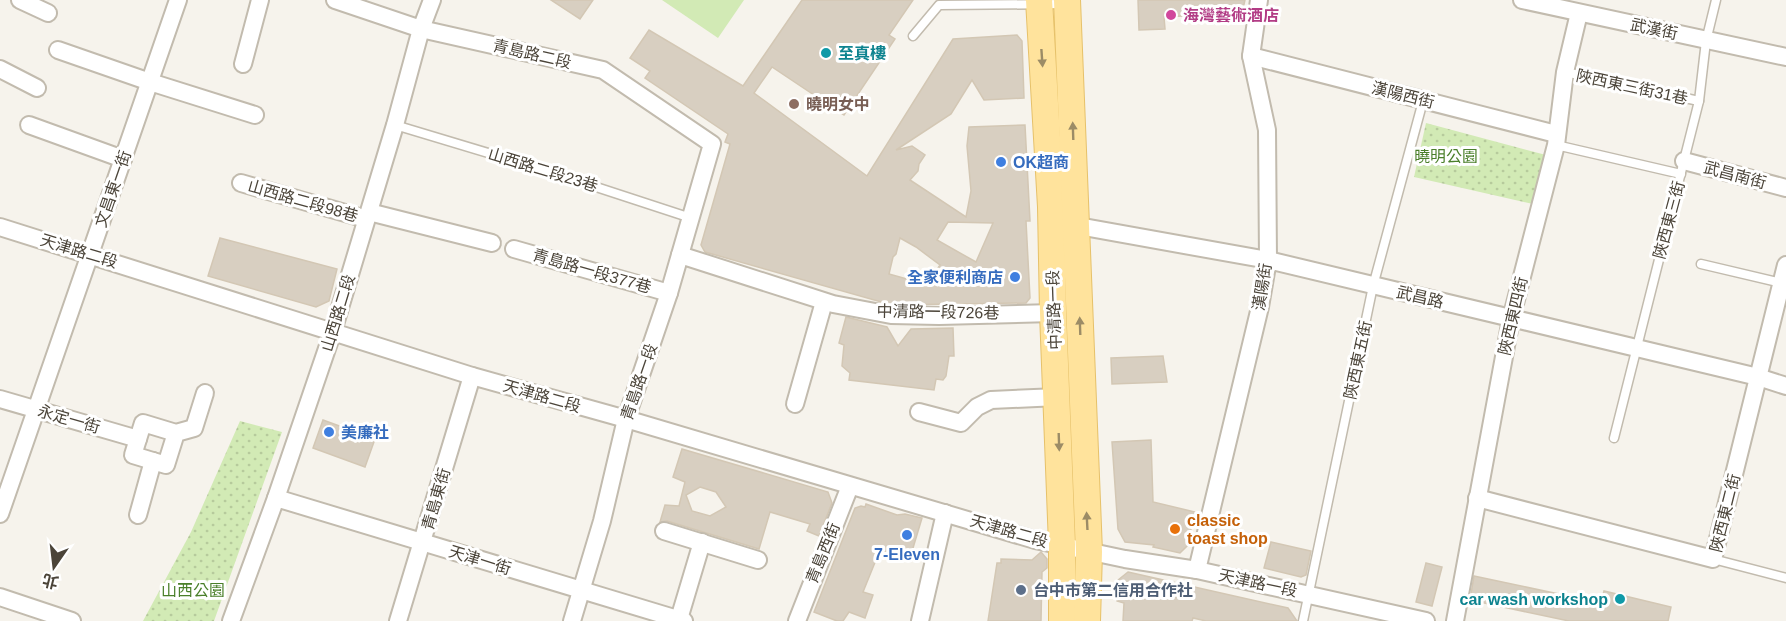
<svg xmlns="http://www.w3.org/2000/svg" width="1786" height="621" font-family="Helvetica,'Noto Sans TC',sans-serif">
<defs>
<pattern id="grass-dots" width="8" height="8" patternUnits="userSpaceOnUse" patternTransform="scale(1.5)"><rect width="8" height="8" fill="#d2eab5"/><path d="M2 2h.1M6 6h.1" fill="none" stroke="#b6ca9c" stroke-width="1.8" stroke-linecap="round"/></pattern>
</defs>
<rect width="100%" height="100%" fill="#f6f3ec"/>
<g fill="url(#grass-dots)">
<polygon points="1426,123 1546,155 1533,204 1414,177"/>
<polygon points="240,421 282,432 214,621 143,621 191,532"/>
</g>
<polygon fill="#d2eab5" points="662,0 744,0 718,38"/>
<g fill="#d8cfc1" stroke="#d3c7b4" stroke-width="1.5" fill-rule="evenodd">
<polygon points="551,0 593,0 580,19"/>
<path d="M802,0H913L889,35L895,39L844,115L772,67L754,93L867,176L953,39L1017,35L1022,41L1024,98L984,100L972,80L951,114L896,150L912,146L925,155L919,164L918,171L910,180L966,217L971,191L967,146L969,127L1025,125L1030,221H1026L1030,298L1026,303L892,305L705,252L701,245L730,144L725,142L728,134L645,78L650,71L630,58L649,30L743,86ZM948,222L993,223L976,262L937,240ZM900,238L916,247L940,265L929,282L922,279L921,281L915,280L914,281L889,274L893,257L896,254Z"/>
<polygon points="1138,0 1245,0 1242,13 1164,17 1165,29 1139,30"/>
<polygon points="220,238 337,269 329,301 316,307 208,276"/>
<polygon points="846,317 887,327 898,346 911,329 953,328 954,356 949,356 946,376 943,380 936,379 934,390 849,380 850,373 842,366 844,345 839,343"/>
<polygon points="1163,356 1167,382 1112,384 1111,358"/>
<polygon points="323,420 375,439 365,467 313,448"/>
<polygon points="1151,440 1153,502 1195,512 1187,546 1180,553 1153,547 1154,545 1125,542 1118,529 1112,442"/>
<path d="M682,449L828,492L832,503L819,536L807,531L810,524L770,512L759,549L667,521L660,522L665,505L679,506L685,482L673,477ZM700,487L716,492L726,507L710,516L692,511L686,495Z"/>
<polygon points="866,504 897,515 905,514 922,518 910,558 891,552 890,555 880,550 863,592 873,595 865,618 849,612 843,621 837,621 814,612 855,508 861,506 865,507"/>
<polygon points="1271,542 1311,551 1306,575 1301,577 1264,568"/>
<polygon points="1041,552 1047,559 1047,568 1042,572 1041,621 988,621 997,563 1001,563 1001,559 1032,560"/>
<polygon points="1426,563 1442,567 1432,606 1416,602"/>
<polygon points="1128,572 1288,608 1297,621 1206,621 1193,618 1192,621 1123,621 1124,603 1117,601 1118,580"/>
<polygon points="1474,576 1601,603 1604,591 1671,607 1668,621 1569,621 1470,600"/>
</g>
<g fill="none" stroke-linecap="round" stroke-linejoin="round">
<defs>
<g id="lane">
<polyline points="913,36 939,5 1064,4"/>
<polyline points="1565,72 1699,101"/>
<polyline points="395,125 538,168 691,218"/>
<polyline points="1556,145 1681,174"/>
<polyline points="1701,264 1782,283"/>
<polyline points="1614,438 1699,101 1706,41 1716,0"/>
<polyline points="1713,559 1786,578"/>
<polyline points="1303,621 1373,286 1423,101"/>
</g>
<g id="street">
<polyline points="20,0 48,13"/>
<polyline points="335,0 421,29 603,70 712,144 669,293 626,419 602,521 572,621"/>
<polyline points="1522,0 1786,57"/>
<polyline points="58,50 150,82 255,115"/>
<polyline points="1251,56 1556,134"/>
<polyline points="243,64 260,0"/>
<polyline points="0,69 37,88"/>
<polyline points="29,125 123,159"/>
<polyline points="1684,161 1786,188"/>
<polyline points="241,183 366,219"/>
<polyline points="369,212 492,243"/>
<polyline points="1067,224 1268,260 1758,377 1786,386"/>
<polyline points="0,227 472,376 626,419 1035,540 1125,559 1197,570 1426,621"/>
<polyline points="514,249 669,293"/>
<polyline points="680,255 833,304 891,315 939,316 1053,313"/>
<polyline points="0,399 138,439"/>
<polyline points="795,404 824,302"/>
<polyline points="919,412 961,423 977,407 991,400 1058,397"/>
<polyline points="176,433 143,423 133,455 166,465 176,433 194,428 205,393"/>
<polyline points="276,498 684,621"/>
<polyline points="1477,498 1713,559 1786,265"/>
<polyline points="0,514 178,0"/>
<polyline points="138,515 153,461"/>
<polyline points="664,531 758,560"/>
<polyline points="1197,570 1260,307 1268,260 1267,130 1251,56 1259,0"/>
<polyline points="0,597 72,621"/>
<polyline points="679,619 702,542"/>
<polyline points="231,621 276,498 333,331 395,125 421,29 432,0"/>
<polyline points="398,621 472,376"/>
<polyline points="797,621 850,486"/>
<polyline points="920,621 945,513"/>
<polyline points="1455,621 1511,319 1556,145 1565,72 1579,13"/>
</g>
<g id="primary">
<polyline points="1039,0 1051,207 1053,313 1062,545 1062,621"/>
<polyline points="1067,0 1089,552 1087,621"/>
</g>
</defs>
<use href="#lane" stroke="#c2bbae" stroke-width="11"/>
<use href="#street" stroke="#c2bbae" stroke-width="20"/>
<use href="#primary" stroke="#e6c16a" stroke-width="28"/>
<use href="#lane" stroke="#fff" stroke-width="8"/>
<use href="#street" stroke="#fff" stroke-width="16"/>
<use href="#primary" stroke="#ffe39c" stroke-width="26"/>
</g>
<defs><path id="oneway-solid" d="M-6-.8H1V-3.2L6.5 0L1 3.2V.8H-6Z" transform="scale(1.5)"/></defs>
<g fill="#9c8c66">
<use href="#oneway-solid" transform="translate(1042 58) rotate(86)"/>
<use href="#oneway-solid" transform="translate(1073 131) rotate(-92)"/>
<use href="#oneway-solid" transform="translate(1080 326) rotate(-92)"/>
<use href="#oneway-solid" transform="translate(1059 442) rotate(88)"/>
<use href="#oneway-solid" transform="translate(1087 521) rotate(-93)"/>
</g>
<circle fill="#d1479c" stroke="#fff" stroke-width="2" cx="1171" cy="15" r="6"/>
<g fill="#0f9aa8" stroke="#fff" stroke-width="2">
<circle cx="826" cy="53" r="6"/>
<circle cx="1620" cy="599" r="6"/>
</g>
<circle fill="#8d6e63" stroke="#fff" stroke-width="2" cx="794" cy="104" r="6"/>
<g fill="#3f7fe0" stroke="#fff" stroke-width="2">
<circle cx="1001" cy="162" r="6"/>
<circle cx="1015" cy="277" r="6"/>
<circle cx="329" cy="432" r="6"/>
<circle cx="907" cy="535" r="6"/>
</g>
<circle fill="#e8710a" stroke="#fff" stroke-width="2" cx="1175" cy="529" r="6"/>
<circle fill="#5c6f8a" stroke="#fff" stroke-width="2" cx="1021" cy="590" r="6"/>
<g text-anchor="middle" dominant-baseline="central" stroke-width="6" stroke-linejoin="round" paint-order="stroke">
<g font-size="16" font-weight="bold" fill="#b23c85" stroke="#fff" text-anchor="start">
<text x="1183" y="15">海灣藝術酒店</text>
</g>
<g font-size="16" fill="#4b4439" stroke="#fff">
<text transform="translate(1654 29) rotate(12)">武漢街</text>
<text transform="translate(532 54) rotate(13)">青島路二段</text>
<text transform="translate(1632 87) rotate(12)">陜西東三街31巷</text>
<text transform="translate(1403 95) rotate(14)">漢陽西街</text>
<text transform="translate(543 170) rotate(17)">山西路二段23巷</text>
<text transform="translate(1735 175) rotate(15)">武昌南街</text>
<text transform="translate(113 189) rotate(-71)">文昌東一街</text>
<text transform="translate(303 201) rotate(16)">山西路二段98巷</text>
<text transform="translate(1669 220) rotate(-75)">陜西東三街</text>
<text transform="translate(79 251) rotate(17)">天津路二段</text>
<text transform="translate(592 271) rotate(16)">青島路一段377巷</text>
<text transform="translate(1262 287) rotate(-81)">漢陽街</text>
<text transform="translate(1420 297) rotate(13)">武昌路</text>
<text transform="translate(1054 310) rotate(-92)">中清路一段</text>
<text transform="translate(938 312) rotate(1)">中清路一段726巷</text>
<text transform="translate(338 313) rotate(-73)">山西路二段</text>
<text transform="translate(1513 316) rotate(-77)">陜西東四街</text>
<text transform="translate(1358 360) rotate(-78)">陝西東五街</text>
<text transform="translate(639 382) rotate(-71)">青島路一段</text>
<text transform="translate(542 396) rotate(16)">天津路二段</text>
<text transform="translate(69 419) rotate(16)">永定一街</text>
<text transform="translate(436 499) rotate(-74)">青島東街</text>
<text transform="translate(1725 513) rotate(-76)">陜西東二街</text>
<text transform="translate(1009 531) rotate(16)">天津路二段</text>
<text transform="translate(823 553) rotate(-68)">青島西街</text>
<text transform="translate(480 560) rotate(17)">天津一街</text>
<text transform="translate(1258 583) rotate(12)">天津路一段</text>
</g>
<g font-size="16" font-weight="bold" fill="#0d838f" stroke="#fff" text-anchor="start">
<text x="838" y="53">至真樓</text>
<text x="1608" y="599" text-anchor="end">car wash workshop</text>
</g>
<g font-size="16" font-weight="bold" fill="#785e54" stroke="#fff" text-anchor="start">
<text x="806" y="104">曉明女中</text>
</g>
<g font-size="16" fill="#4a7f2a" stroke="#fff">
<text x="1446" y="156">曉明公園</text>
<text x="193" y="590">山西公園</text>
</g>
<g font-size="16" font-weight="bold" fill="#366cbe" stroke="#fff" text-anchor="start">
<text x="1013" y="162">OK超商</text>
<text x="1003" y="277" text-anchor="end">全家便利商店</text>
<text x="341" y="432">美廉社</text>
<text x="907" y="554" text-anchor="middle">7-Eleven</text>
</g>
<g font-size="16" font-weight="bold" fill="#c56008" stroke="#fff" text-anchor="start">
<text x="1187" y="520">classic<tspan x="1187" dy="18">toast shop</tspan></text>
</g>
<g font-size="16" font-weight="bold" fill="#4e5e75" stroke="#fff" text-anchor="start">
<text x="1033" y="590">台中市第二信用合作社</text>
</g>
</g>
<g transform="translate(54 567) rotate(194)" stroke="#ffffff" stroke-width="4.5" paint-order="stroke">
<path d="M0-4.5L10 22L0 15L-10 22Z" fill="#4b4439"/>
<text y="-9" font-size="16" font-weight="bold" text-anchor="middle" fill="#4b4439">北</text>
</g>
</svg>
